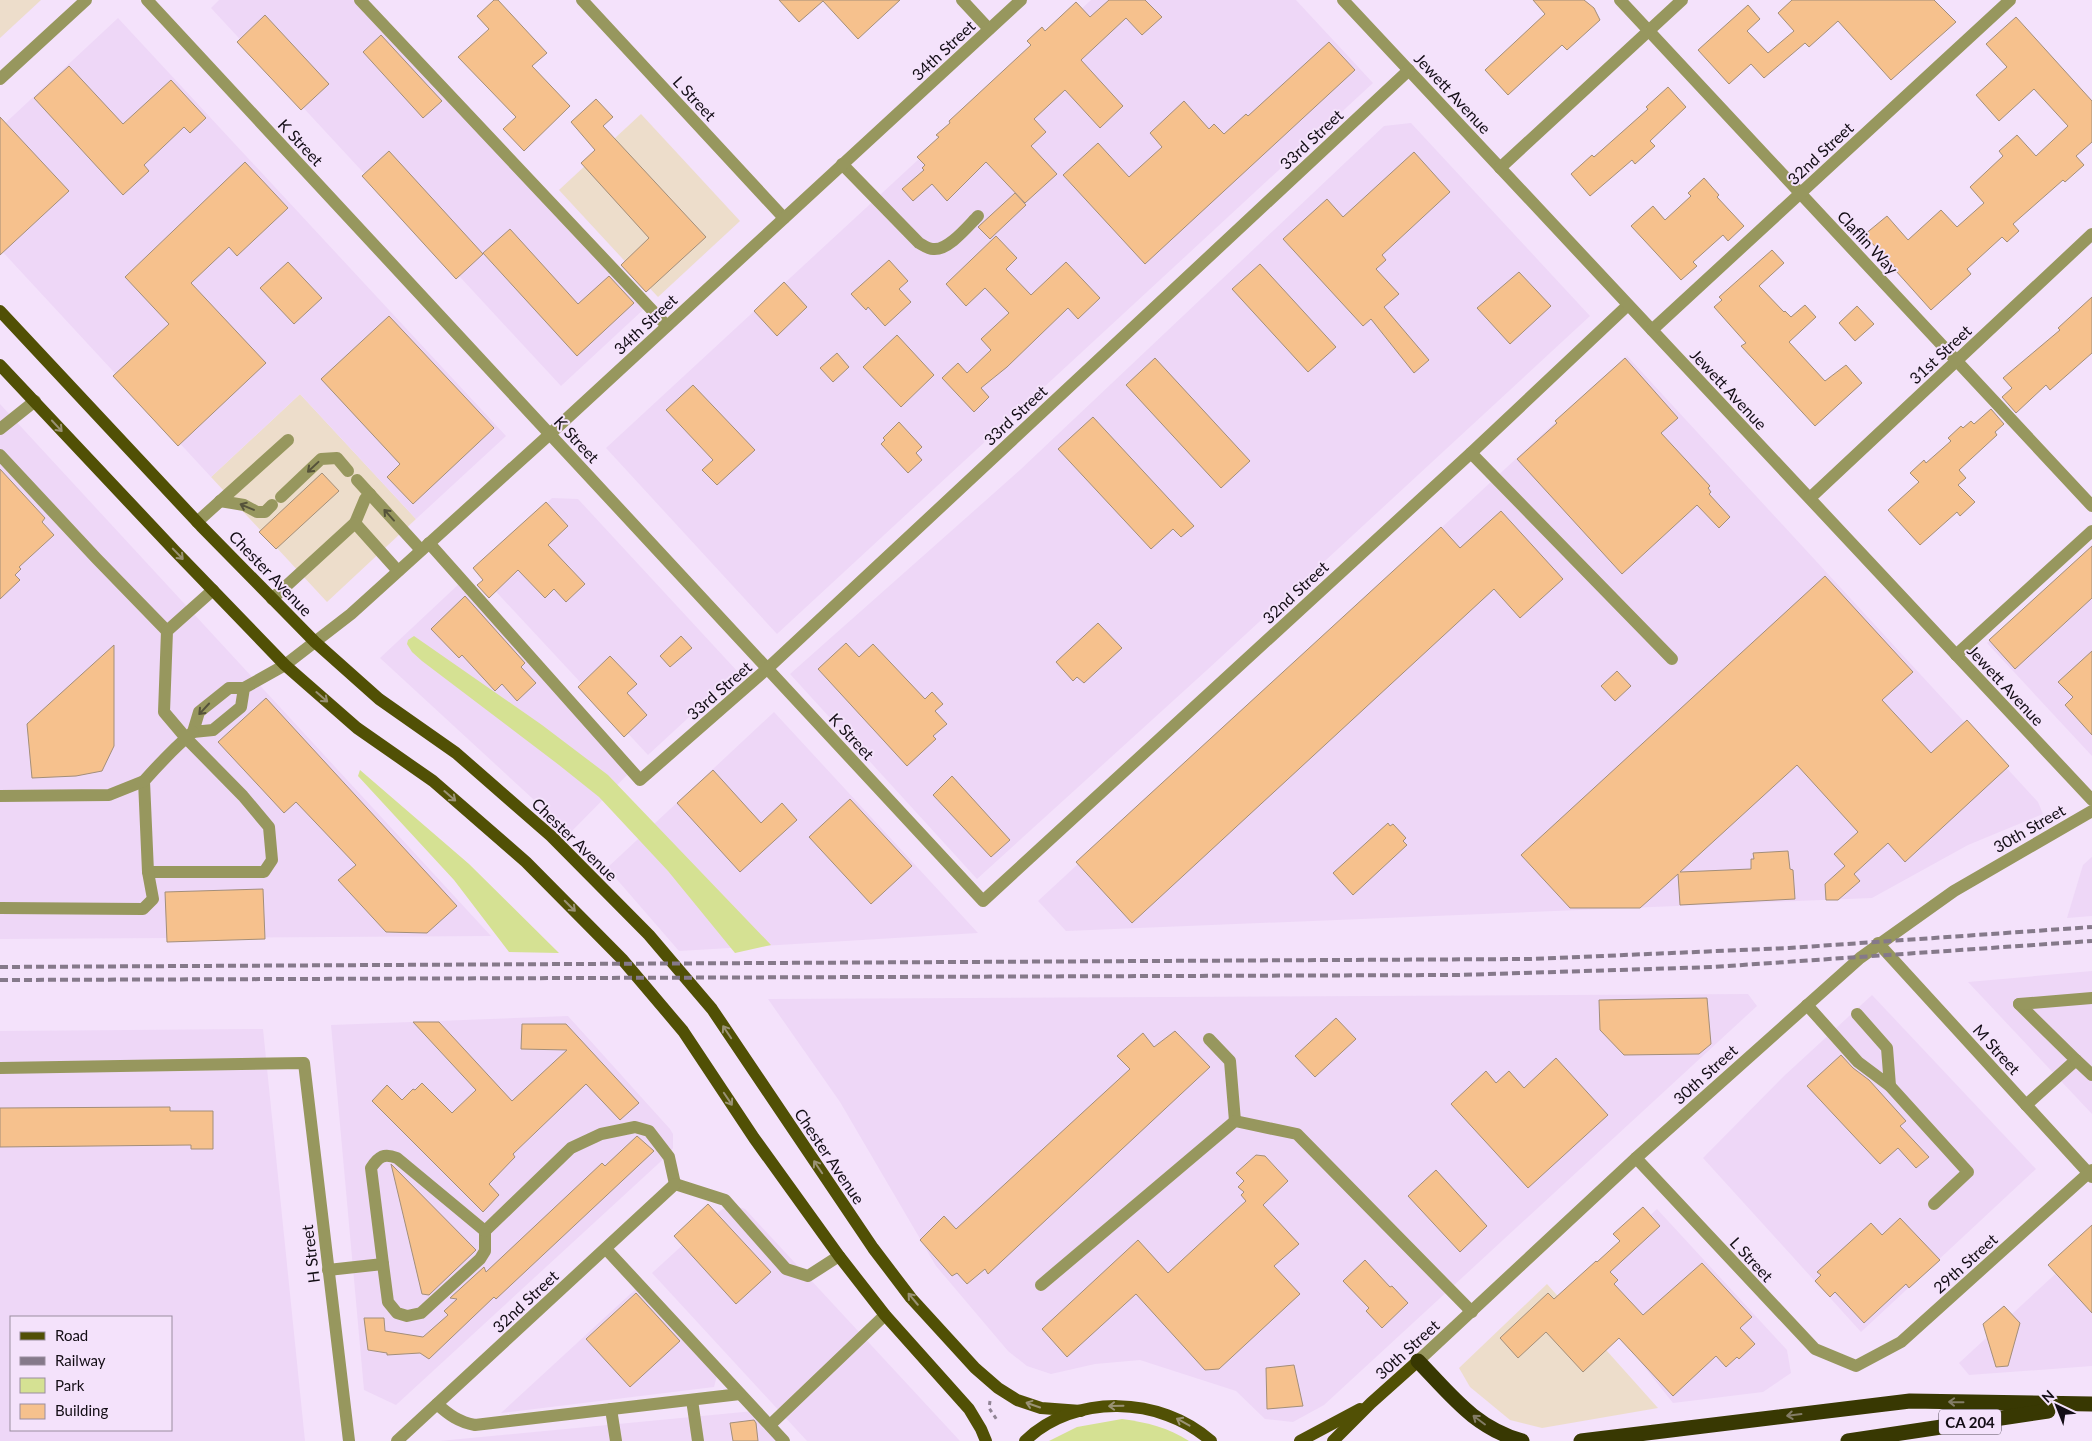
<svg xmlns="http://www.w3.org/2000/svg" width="2092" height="1441" font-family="Lato,sans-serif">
<rect width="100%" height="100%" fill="#f4e2fb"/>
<g fill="#edddcb">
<polygon points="0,0 41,0 0,38"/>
<polygon points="641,114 740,221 658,297 559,190"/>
<polygon points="300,394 416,519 327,602 211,477"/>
<polygon points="1547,1284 1658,1408 1542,1428 1510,1420 1470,1387 1459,1368"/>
</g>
<g fill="#eed7f7" fill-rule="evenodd">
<polygon points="219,0 358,0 644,309 561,386 211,8"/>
<polygon points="1091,0 1296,0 1373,83 777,634 606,448"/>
<polygon points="118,18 506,436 416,519 300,394 211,477 0,249 0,128"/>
<polygon points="1411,123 1590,316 1207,670 977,879 790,674 1020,470 1384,126"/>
<polygon points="1627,356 2038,802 2043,814 1968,845 1872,898 1066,931 1038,901"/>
<polygon points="0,404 301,730 491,936 0,939"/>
<polygon points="552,498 578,499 738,672 648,755 475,569"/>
<polygon points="2092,545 2092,756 1987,643"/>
<polygon points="461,582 634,768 570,833 380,658"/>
<polygon points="774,712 978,933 679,951 607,868"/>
<polygon points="2092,857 2092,916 2067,918 2083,865"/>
<polygon points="2092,971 2092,1114 1968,982"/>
<polygon points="1748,994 1757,1006 1324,1405 1293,1422 1265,1419 1236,1391 1140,1360 1095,1364 1051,1374 1027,1366 1008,1351 936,1266 840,1102 768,999"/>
<polygon points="1872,995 2036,1169 1861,1332 1703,1158 1784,1076"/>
<polygon points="568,1016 670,1129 673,1134 673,1148 670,1153 396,1405 364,1390 331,1025"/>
<path d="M263,1029L305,1441H0V1031ZM11,1317H171V1430H11Z"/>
<polygon points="733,1205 745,1209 960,1441 807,1441 652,1273 721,1210"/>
<polygon points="1657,1209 1787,1350 1791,1373 1763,1392 1673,1403 1611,1325 1575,1285"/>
<polygon points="2092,1240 2092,1366 1969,1375 1959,1363"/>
<polygon points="639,1286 718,1372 714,1387 501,1413"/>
<polygon points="754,1411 781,1441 439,1441"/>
</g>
<g fill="#d5e193">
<polygon points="414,636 542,725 608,775 771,945 735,953 668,871 599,797 559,765 422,661 412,652 407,644 408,640"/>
<polygon points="360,770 469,864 559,953 509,952 454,880 358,776"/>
<path d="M1122,1419C1146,1422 1169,1428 1189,1441H1049L1077,1427Z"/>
</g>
<g fill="#f6c18d" stroke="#a38e79">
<polygon points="494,0 498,0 547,53 532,66 570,106 524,151 503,129 516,117 458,57 489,29 477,16"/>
<polygon points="779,0 900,0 858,39 823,1 799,22"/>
<polygon points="1109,0 1145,0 1162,17 1142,35 1126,18 1081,60 1123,106 1100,128 1065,90 1034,119 1046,132 1031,146 1057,174 1025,203 986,162 947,201 932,184 913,201 902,189 924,170 922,168 925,165 917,157 939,137 936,135 950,123 949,121 1031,45 1027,41 1042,27 1045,31 1076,2 1090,17"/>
<polygon points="1533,0 1584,0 1594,8 1600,20 1567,50 1562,45 1508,95 1485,70 1545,14"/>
<polygon points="1792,0 1934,0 1956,22 1891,80 1838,21 1809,47 1805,43 1764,78 1751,64 1729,84 1698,50 1748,5 1760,19 1747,31 1768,53 1794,31 1778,13"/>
<polygon points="265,15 329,84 301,110 237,42"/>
<polygon points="2016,17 2092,101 2092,142 2076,156 2084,165 2065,182 2063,180 2013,224 2019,231 2007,242 2002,237 1967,269 1971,274 1931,310 1896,271 1898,270 1864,235 1887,216 1908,240 1941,210 1957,227 1984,203 1970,187 2003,156 1999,151 2017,135 2036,156 2068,126 2034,89 1999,121 1976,95 2007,67 1986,44"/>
<polygon points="381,35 442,101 423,118 363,52"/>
<polygon points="1329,42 1355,70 1145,264 1063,175 1098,143 1129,177 1162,147 1150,133 1184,101 1209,129 1214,124 1224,134 1246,114 1248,116"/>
<polygon points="69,66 123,124 171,80 206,118 190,133 184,127 144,165 149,171 123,195 34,98"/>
<polygon points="1668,87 1686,107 1650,141 1655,146 1635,164 1632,160 1590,196 1571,174 1592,155 1594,157 1648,109 1646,107"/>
<polygon points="596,99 613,117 603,126 706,237 646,292 621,265 649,238 581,163 595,150 571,122"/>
<polygon points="0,117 69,191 0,255"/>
<polygon points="389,151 483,254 456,279 362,176"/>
<polygon points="1414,152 1450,192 1382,255 1386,260 1376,269 1399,294 1384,307 1429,360 1414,373 1371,319 1363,326 1283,239 1327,199 1343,217"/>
<polygon points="245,162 288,208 237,256 229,247 191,283 266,363 178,446 113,376 169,324 125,277"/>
<polygon points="1704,178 1719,195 1717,197 1744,226 1728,241 1723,235 1693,262 1697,266 1681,280 1631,226 1653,206 1665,220 1691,196 1688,193"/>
<polygon points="1015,193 1026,205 990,239 978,227"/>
<polygon points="510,229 578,304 609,276 634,303 577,356 483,253"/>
<polygon points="996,236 1017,258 1006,269 1031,295 1066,262 1100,298 1078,319 1068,308 1007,367 981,388 989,397 974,412 942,378 958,363 967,373 991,350 981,339 1009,313 985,288 966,306 946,284"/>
<polygon points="1772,250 1784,263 1759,286 1784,312 1785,311 1791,317 1805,305 1816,317 1789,342 1825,381 1846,365 1862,383 1815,426 1741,346 1746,343 1714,307 1722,300 1719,297"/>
<polygon points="889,260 908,281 899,289 911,302 885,326 868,307 866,310 851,294"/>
<polygon points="288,262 322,298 294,324 260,288"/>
<polygon points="1260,264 1336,347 1308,372 1232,289"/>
<polygon points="1519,272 1551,306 1510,344 1477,308"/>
<polygon points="784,282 807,307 777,336 754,311"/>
<polygon points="2092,297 2092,353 2050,390 2046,385 2016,413 2002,397 2012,388 2003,378 2060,330 2058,328"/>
<polygon points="1857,306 1874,324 1855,341 1839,323"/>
<polygon points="389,316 494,428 413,504 387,477 400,464 321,379"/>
<polygon points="897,335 934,375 901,407 863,367"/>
<polygon points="837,353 849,367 833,382 820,368"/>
<polygon points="1155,358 1250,461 1221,488 1126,385"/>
<polygon points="1625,358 1678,418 1661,433 1710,486 1708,488 1711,492 1709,494 1730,517 1719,528 1697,505 1622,574 1517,459 1557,423 1555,421"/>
<polygon points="693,385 755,450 717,485 702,470 713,460 666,410"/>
<polygon points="1991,409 2004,424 1995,432 1997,435 1959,470 1966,478 1958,485 1975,502 1960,516 1957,512 1920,545 1888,510 1919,482 1910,473 1924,460 1926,463 1951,441 1948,438 1961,426 1963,428 1971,421 1974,424"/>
<polygon points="1093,417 1194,526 1181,537 1173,529 1151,549 1058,449"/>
<polygon points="899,422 922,447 916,453 922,460 908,473 881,444 885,440 883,438"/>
<polygon points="0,469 45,518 42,522 54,535 19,567 21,569 15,575 20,580 0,599"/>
<polygon points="322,473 339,491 276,549 259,532"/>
<polygon points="546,502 568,526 548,545 585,584 566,602 554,589 545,598 518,570 489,598 477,585 483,580 473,568"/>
<polygon points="1501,511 1563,579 1520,618 1494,589 1132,923 1076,862 1441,527 1460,548"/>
<polygon points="2092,546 2092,598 2015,669 1989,640"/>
<polygon points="1825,576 1913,672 1882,700 1931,753 1967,720 2009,766 1905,862 1888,843 1854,874 1860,881 1838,900 1826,900 1825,884 1845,866 1834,854 1858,832 1797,765 1680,872 1751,869 1751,859 1754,859 1753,853 1788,851 1790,869 1793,870 1795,899 1680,905 1678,874 1640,908 1570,908 1521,855"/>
<polygon points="465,596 525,663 521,667 536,683 517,701 502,684 495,691 462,655 459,658 431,629"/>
<polygon points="1098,623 1122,648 1084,683 1077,677 1073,681 1056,662"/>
<polygon points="681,636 692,648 670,667 660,656"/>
<polygon points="846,643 859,657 873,644 925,699 932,692 943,704 935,711 947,724 933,736 936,739 907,766 818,669"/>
<polygon points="114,645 114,746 102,771 76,776 32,778 27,724"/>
<polygon points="2092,651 2092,735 2065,705 2073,697 2058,682"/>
<polygon points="610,656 637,684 627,693 647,715 624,737 578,687"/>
<polygon points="1617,671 1631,686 1615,701 1601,686"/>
<polygon points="266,698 457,906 427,933 386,932 338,880 356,865 296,802 284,813 218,742"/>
<polygon points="713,770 761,823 782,803 797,820 740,872 677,803"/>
<polygon points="952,776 1010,840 991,857 933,795"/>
<polygon points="850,799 912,866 871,904 809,837"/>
<polygon points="1388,823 1390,826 1393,824 1406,838 1403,841 1407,845 1353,895 1333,873"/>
<polygon points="263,889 265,939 167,942 165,892"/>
<polygon points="1707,998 1711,1044 1699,1054 1624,1055 1600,1030 1599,1000"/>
<polygon points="1336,1018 1356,1039 1315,1077 1295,1056"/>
<polygon points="413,1022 439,1022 512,1101 567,1050 521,1049 522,1024 566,1024 639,1103 620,1120 586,1084 513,1154 515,1157 489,1184 499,1195 483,1212 372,1101 387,1085 402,1100 413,1089 415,1090 422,1083 452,1113 476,1090"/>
<polygon points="1175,1031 1210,1067 988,1274 985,1269 967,1284 957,1273 952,1276 920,1240 944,1216 956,1229 1130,1069 1117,1056 1143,1033 1154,1047"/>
<polygon points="1841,1055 1853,1068 1869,1080 1906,1121 1900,1126 1929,1157 1916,1168 1898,1148 1880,1164 1807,1086"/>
<polygon points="1556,1058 1608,1115 1528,1188 1451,1104 1486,1071 1496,1083 1509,1071 1524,1088"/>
<polygon points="170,1107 170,1111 213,1111 213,1149 191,1149 191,1145 0,1147 0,1108"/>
<polygon points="637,1136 654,1151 496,1299 494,1297 429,1359 420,1353 387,1355 387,1353 368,1350 364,1318 384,1318 385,1331 423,1337 448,1315 444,1311 457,1299 450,1298 484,1267 486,1272 602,1163 605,1166"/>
<polygon points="1256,1155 1265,1156 1288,1181 1263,1205 1299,1244 1274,1266 1300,1294 1219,1369 1205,1370 1136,1294 1067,1357 1042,1329 1138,1240 1168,1273 1246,1201 1241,1195 1244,1192 1238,1187 1244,1181 1236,1173"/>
<polygon points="391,1164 476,1250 429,1295 422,1294"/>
<polygon points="1436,1170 1487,1226 1460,1252 1408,1196"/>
<polygon points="708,1204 771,1272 736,1304 674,1236"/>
<polygon points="1643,1207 1660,1226 1610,1272 1618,1280 1614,1284 1643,1315 1702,1263 1752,1317 1740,1328 1755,1344 1739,1359 1737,1357 1726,1367 1716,1356 1673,1396 1619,1338 1583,1372 1546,1332 1518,1358 1500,1338 1548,1293 1554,1299 1596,1261 1597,1262 1620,1241 1613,1234"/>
<polygon points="1900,1218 1940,1260 1909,1288 1906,1284 1864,1323 1835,1292 1830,1297 1815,1281 1821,1275 1817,1272 1871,1223 1882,1235"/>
<polygon points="2092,1225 2092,1313 2048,1265"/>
<polygon points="1365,1260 1390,1287 1392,1286 1408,1303 1382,1328 1366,1311 1369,1308 1343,1281"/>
<polygon points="636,1293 680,1341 630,1387 586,1339"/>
<polygon points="2004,1306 2020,1323 2008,1366 1996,1367 1983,1324"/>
<polygon points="1294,1365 1303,1406 1267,1409 1266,1368"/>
<polygon points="754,1420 756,1423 758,1441 733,1441 730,1423"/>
</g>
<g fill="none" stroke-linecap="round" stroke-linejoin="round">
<polyline stroke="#918495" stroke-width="3" stroke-dasharray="4 4" stroke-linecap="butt" points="990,1401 989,1408 997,1420 996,1422"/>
<g stroke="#97975e" stroke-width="12">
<polyline points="147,0 983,901 1471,453 1628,305"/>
<polyline points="360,0 667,326"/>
<polyline points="582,0 784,218"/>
<polyline points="962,0 989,29"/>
<polyline points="1343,0 2092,800"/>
<polyline points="1620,0 2092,506"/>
<polyline points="0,79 86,0"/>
<path d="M842,164L919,243C923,245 928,249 933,249C948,251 968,226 978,216"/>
<polyline points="1500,168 1682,0"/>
<polyline points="1652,330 2010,0"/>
<polyline points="0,429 35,401"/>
<polyline points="1471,453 1672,659"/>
<polyline points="0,455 96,558 167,631"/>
<polyline points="357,480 421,550"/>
<polyline points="281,497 321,459 337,458 348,471"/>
<polyline points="1810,498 2092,234"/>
<polyline points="220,501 244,505 257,512 265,512 272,505"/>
<polyline points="197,522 288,440"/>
<polyline points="355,523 365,499 370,494"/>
<polyline points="429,543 640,780 768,668 1409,70"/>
<polyline points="272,599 355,523 398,571"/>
<polyline points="1956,655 2092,531"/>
<polyline points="244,688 241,707 213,730 193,732 199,712 229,688 244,688 285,665 351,614 550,434 1021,0"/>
<path d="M193,732C175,747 160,763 144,781L148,872H264L272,860L269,827L243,796L186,738L164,712L167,631L213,590"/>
<polyline points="0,796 109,795 144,781"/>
<polyline points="0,908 143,909 153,899 148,872"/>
<polyline points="1878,943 2092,1177"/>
<polyline points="2019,1004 2076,1060 2026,1105"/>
<polyline points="2019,1004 2092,998"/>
<polyline points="1807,1005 1858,1062 1890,1086 1968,1172 1934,1204"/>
<polyline points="1857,1014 1887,1048 1890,1086"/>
<polyline points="1209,1039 1230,1061 1235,1121"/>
<polyline points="2076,1060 2092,1075"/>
<polyline points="0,1068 304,1063 349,1441"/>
<polyline points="1636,1158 1815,1349 1856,1366 1901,1342 2092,1170"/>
<polyline points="675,1184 725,1200 786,1269 808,1276 839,1256"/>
<polyline points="606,1249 784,1441"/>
<polyline points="383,1264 388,1302 397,1313 407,1316 421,1313 480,1259 485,1251 485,1231 571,1148 601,1134 635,1127 649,1131 669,1157 675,1184"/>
<path d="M328,1270L383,1264L371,1168C379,1156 384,1153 397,1158L485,1231"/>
<polyline points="1041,1285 1235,1121 1297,1134 1472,1312"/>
<polyline points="1418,1361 1636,1158 1860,958 1954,891 2092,811"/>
<polyline points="692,1400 698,1441"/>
<path d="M437,1404C449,1415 459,1422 475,1425L740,1394"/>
<polyline points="611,1409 616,1441"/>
<polyline points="770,1425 885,1315"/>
<polyline points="397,1441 675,1184"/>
</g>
<g stroke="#515005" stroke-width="12">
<polyline points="0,311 201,526 315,642 379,699 456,753 551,836 649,935 712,1009 873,1248 911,1298 975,1368 998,1388 1017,1400 1041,1408 1081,1411"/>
<polyline points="0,365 175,551 285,665 357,728 433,781 526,862 622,959 683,1031 754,1138 839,1256 885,1315 969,1409 981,1429 986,1441"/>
<path d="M1025,1441C1074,1393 1161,1396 1211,1441"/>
<polyline points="1300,1441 1360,1409"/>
<polyline points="1333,1441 1371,1403 1418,1361"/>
</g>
<g stroke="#383802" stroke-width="15">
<path d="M1418,1361C1452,1396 1474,1427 1522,1441"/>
<polyline points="1581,1441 1910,1401 2092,1404"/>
<polyline points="1848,1441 2048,1411"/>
</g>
<g stroke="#85798a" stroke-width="4" stroke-dasharray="8 4" stroke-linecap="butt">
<polyline points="0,967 1531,959 1789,948 2092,927"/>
<polyline points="0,980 1458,975 1713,967 2092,941"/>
</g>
</g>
<defs><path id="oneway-shaft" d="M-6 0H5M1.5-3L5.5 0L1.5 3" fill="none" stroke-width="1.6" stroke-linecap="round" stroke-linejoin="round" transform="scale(1.25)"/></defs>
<g stroke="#9a9274">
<use href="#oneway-shaft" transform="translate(57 426) rotate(47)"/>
<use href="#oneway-shaft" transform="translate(178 554) rotate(46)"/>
<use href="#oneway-shaft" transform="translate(322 697) rotate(41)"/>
<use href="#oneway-shaft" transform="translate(450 796) rotate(41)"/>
<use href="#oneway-shaft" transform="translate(570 906) rotate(45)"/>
<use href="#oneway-shaft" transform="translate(727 1032) rotate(-124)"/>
<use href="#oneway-shaft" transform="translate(728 1099) rotate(56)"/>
<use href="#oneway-shaft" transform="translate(818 1167) rotate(-124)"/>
<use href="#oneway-shaft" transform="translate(913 1299) rotate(-130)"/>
<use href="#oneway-shaft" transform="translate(1033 1405) rotate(-161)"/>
<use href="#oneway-shaft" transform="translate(1116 1406) rotate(179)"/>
<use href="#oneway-shaft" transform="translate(1183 1422) rotate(-151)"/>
</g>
<g stroke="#55523a">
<use href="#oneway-shaft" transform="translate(313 467) rotate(137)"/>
<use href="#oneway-shaft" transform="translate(247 507) rotate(-157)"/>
<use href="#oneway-shaft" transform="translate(389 515) rotate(-132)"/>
<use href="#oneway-shaft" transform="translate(204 709) rotate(133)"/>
</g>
<g stroke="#837c66">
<use href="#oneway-shaft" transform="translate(1956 1402) rotate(-179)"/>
<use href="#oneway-shaft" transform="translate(1794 1415) rotate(173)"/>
<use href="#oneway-shaft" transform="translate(1479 1420) rotate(-143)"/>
</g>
<g text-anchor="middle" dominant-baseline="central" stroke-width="4" stroke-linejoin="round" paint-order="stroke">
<rect fill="#f4e2fb" stroke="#564d5a" stroke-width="1" x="1939" y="1409.5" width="62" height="25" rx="4"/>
<g font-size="15" font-weight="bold" fill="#130d15">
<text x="1970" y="1422">CA 204</text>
</g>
<g font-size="16" fill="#130d15" stroke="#f4e2fb">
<text transform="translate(943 50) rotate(-43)">34th Street</text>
<text transform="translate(1453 93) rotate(47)">Jewett Avenue</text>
<text transform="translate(695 98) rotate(47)">L Street</text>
<text transform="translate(1311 139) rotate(-43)">33rd Street</text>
<text transform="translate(301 142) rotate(47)">K Street</text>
<text transform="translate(1820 153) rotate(-43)">32nd Street</text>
<text transform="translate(1868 242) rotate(47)">Claflin Way</text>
<text transform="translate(645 324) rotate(-43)">34th Street</text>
<text transform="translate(1940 354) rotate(-43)">31st Street</text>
<text transform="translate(1729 389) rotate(47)">Jewett Avenue</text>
<text transform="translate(1015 415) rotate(-43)">33rd Street</text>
<text transform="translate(577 439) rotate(47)">K Street</text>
<text transform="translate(271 573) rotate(46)">Chester Avenue</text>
<text transform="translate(1295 592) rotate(-43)">32nd Street</text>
<text transform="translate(2006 685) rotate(47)">Jewett Avenue</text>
<text transform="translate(719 690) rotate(-41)">33rd Street</text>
<text transform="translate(852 736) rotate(47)">K Street</text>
<text transform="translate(2029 828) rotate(-30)">30th Street</text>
<text transform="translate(575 839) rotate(44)">Chester Avenue</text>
<text transform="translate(1997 1049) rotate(48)">M Street</text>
<text transform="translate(1705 1074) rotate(-42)">30th Street</text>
<text transform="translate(830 1156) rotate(56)">Chester Avenue</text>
<text transform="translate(310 1254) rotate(-97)">H Street</text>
<text transform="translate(1752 1259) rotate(47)">L Street</text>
<text transform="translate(1965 1263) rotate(-42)">29th Street</text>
<text transform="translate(525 1301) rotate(-43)">32nd Street</text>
<text transform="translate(1407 1349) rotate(-42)">30th Street</text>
</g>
</g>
<rect x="10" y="1316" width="162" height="115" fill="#f4e2fb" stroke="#9a8d9f"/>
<rect x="20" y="1332" width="25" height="8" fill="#515005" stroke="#9a8d9f"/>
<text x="55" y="1341" font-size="15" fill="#130d15">Road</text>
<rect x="20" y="1357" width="25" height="8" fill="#85798a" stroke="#9a8d9f"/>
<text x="55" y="1366" font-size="15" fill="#130d15">Railway</text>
<rect x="20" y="1378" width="25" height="15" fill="#d5e193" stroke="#9a8d9f"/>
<text x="55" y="1391" font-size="15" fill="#130d15">Park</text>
<rect x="20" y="1404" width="25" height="15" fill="#f6c18d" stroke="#9a8d9f"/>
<text x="55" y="1416" font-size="15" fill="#130d15">Building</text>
<g transform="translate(2057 1406) rotate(317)" stroke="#f4e2fb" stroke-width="4" paint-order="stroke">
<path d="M0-4L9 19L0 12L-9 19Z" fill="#130d15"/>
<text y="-8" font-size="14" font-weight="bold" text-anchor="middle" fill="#130d15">N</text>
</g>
</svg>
